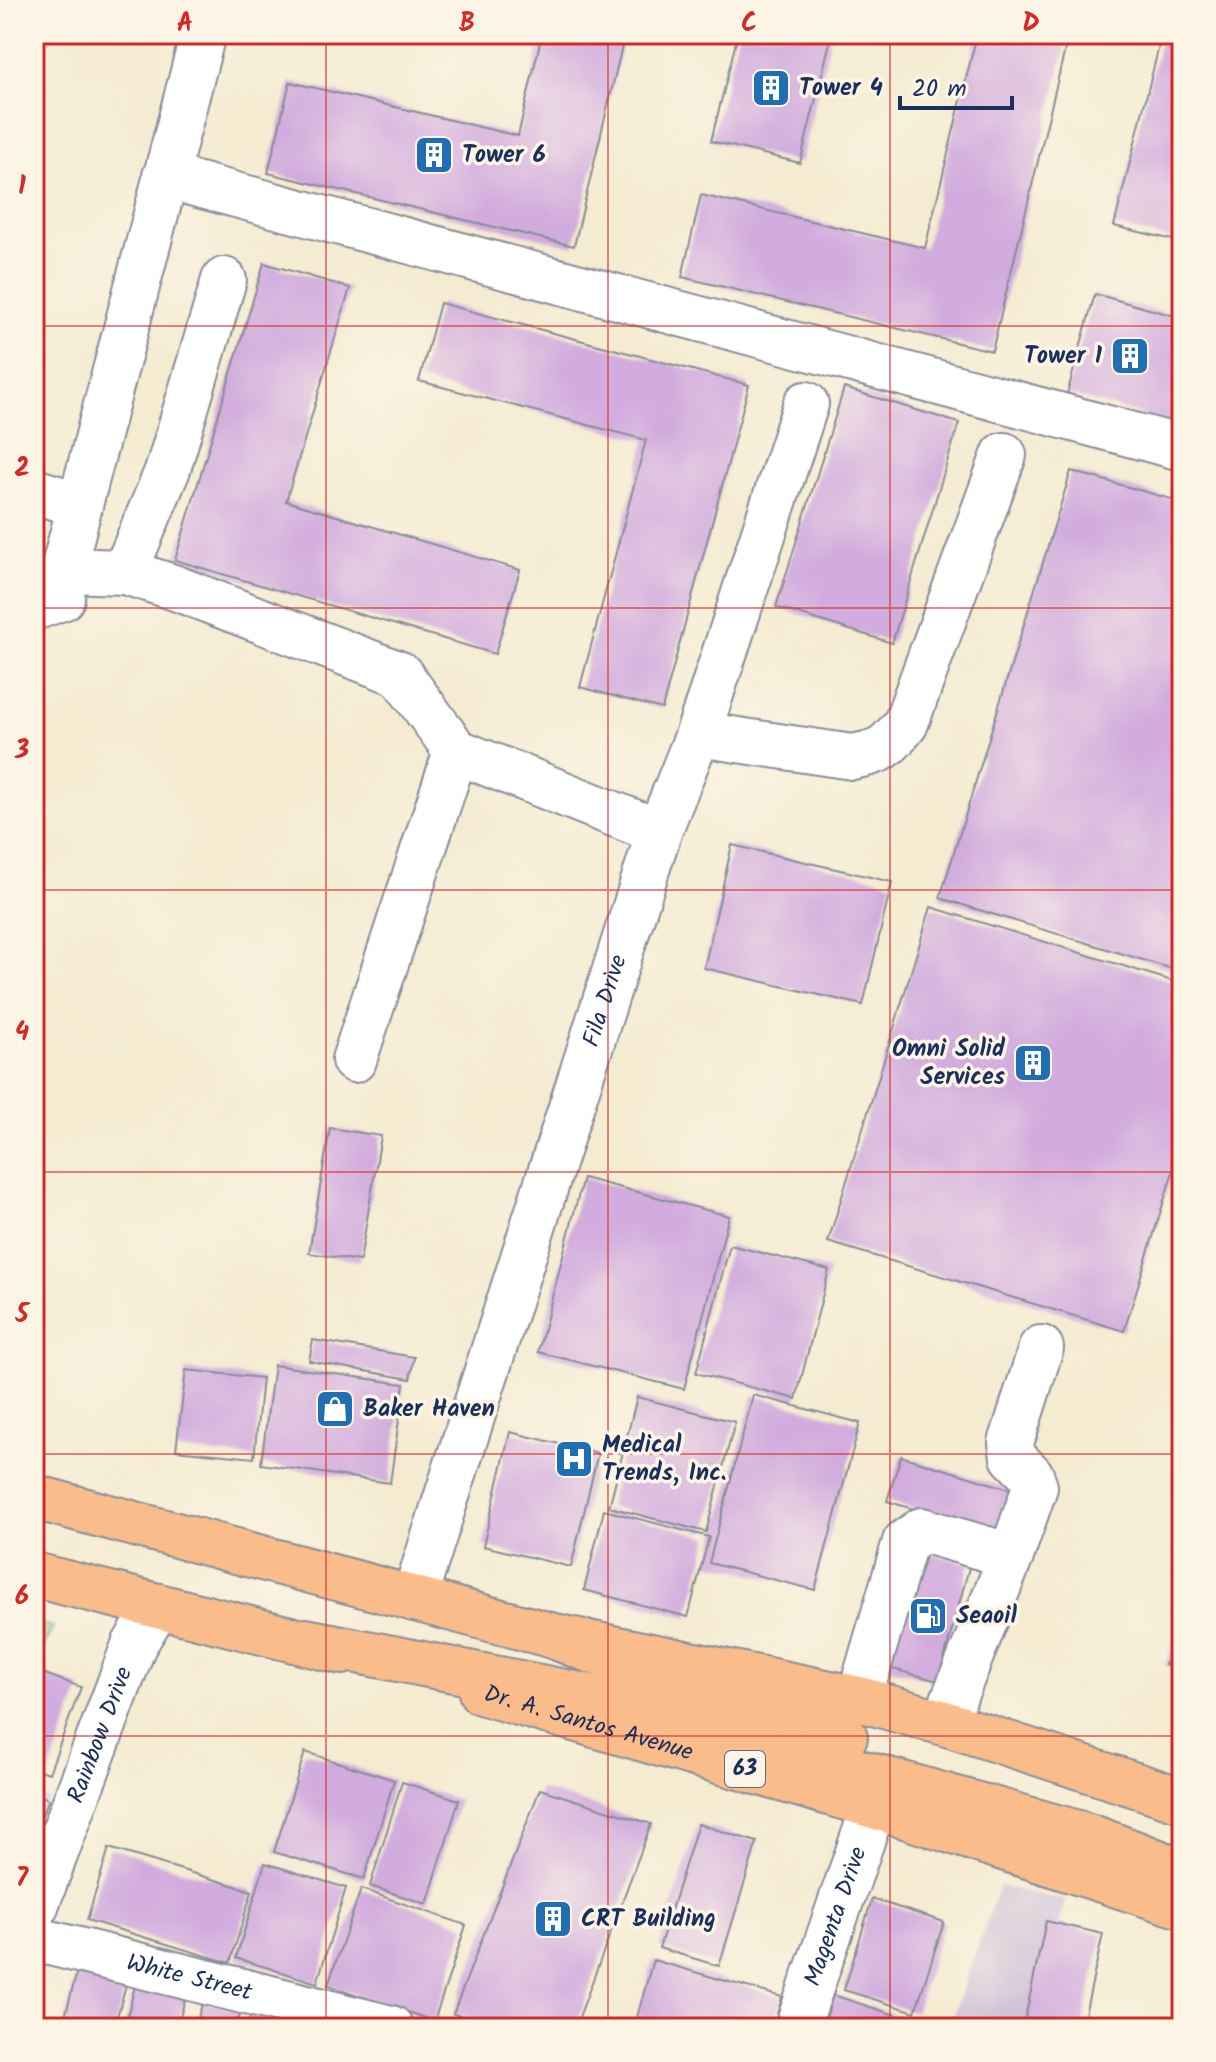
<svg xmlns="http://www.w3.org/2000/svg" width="1216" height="2062" font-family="Kalam,sans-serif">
<rect width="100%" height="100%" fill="#fcf5e5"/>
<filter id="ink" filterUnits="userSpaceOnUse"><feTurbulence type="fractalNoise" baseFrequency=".0125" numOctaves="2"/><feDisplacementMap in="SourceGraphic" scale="16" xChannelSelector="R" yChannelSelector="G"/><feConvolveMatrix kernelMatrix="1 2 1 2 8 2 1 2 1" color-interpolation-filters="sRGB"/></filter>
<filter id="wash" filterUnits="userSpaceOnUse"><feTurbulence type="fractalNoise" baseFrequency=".006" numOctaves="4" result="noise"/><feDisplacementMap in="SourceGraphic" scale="32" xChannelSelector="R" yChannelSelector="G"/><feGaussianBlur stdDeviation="1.8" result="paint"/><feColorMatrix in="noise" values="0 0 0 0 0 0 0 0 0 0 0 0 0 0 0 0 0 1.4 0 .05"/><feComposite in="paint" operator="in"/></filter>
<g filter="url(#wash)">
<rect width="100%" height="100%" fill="#f4ebd1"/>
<polygon fill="#cabfd7" points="999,1886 1065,1900 1031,2028 949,2028"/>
<polygon fill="#92ce83" stroke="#567e70" stroke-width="2" points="34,1622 53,1627 34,1666"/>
<g id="blocks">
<g fill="#d2acde">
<polygon points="542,34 625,34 574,246 268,173 290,82 518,136"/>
<polygon points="738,34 832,34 800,163 711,141"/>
<polygon points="977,34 1055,34 1068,37 992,351 682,277 701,195 925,248"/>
<polygon points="1162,34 1182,34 1182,242 1114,226"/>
<polygon points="264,263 350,288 286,501 520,570 495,654 175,560"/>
<polygon points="1095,294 1182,318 1182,426 1067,394"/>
<polygon points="440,303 749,385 662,709 580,687 646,440 419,381"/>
<polygon points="844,388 959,423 892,643 776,607"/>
<polygon points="1071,471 1182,502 1182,972 940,898"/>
<polygon points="732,845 892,882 863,1005 704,968"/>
<polygon points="931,907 1182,984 1182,1142 1124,1331 828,1242"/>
<polygon points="330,1128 381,1136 360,1261 309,1253"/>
<polygon points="583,1178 729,1216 684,1389 538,1352"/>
<polygon points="730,1245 829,1270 796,1399 696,1373"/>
<polygon points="313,1340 414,1357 410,1379 309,1361"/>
<polygon points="274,1365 404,1384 390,1483 261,1464"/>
<polygon points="186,1370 262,1378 254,1458 176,1450"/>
<polygon points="753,1395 860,1423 815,1590 709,1563"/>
<polygon points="637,1397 735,1422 706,1532 609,1507"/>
<polygon points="510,1432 598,1453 571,1567 483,1546"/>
<polygon points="901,1456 1019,1492 1005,1537 887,1501"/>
<polygon points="604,1510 709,1537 688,1617 584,1590"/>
<polygon points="917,1550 970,1564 938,1681 885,1667"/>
<polygon points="1182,1621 1182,1672 1165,1665"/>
<polygon points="34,1670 81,1687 49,1773 34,1768"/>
<polygon points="305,1752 394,1780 364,1879 274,1852"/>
<polygon points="402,1782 459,1800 427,1904 370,1886"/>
<polygon points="540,1789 651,1824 575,2028 509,2028 453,2014"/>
<polygon points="34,1793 49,1799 34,1833"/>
<polygon points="698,1824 757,1842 719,1966 659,1948"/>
<polygon points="109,1848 252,1891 230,1963 87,1920"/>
<polygon points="265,1863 346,1888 317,1983 236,1958"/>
<polygon points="361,1889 466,1925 434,2021 328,1985"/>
<polygon points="872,1899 944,1922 915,2012 844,1990"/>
<polygon points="1046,1921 1103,1934 1082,2028 1023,2028"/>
<polygon points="653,1960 782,1997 773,2028 634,2028"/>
<polygon points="78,1968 127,1981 114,2028 62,2028"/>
<polygon points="137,1978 187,1992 177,2028 124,2028"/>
<polygon points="833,1995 914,2021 911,2028 823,2028"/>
<polygon points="203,2001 241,2011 236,2028 195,2028"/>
<polygon points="251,2015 295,2027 294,2028 247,2028"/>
</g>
</g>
</g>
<g filter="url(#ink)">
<use href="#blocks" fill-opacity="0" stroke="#888d98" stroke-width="2"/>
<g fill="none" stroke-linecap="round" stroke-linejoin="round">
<defs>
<g id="minor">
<polyline points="165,176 1182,448"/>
<polyline points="34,491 80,505"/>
<polyline points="63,570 125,572 173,587 400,674 456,751 354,1060"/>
<polyline points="125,572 168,469 224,280"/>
<polyline points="34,608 62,598 63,570 203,34"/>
<path d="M698,734L852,757C882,752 888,747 906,723L1004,455"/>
<polyline points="456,751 659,832"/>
<path id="s1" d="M414,1599L659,832L698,734L806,404"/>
<polyline points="859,1699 905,1542 922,1530 1011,1556"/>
<polyline points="944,1723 1011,1556 1035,1487 1031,1475 1013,1457 1011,1443 1041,1348"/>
<path id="s2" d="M34,1911L134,1645L158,1606"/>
<path id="s3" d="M34,1939L391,2028"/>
<path id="s4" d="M797,2028L874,1806"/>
</g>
<g id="major">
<polyline points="34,1497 550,1635 859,1699 944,1723 1182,1800"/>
<polyline points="34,1575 342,1652"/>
<path id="s5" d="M481,1692L874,1806L1182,1906"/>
</g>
<g id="highway">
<polyline points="550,1635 731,1704 845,1737"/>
<polyline points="306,1641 591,1697 1089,1836 1182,1871"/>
</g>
</defs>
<use href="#minor" stroke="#888d98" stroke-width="48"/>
<use href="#major" stroke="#888d98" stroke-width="48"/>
<use href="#highway" stroke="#888d98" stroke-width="48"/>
<use href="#minor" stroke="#fff" stroke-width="44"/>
<use href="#major" stroke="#fabc8b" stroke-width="44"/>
<use href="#highway" stroke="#fabc8b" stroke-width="44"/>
</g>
</g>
<path fill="none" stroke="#d62828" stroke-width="2" stroke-opacity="0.55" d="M326,34V2028M608,34V2028M890,34V2028M34,326H1182M34,608H1182M34,890H1182M34,1172H1182M34,1454H1182M34,1736H1182"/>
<defs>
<symbol id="building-square" viewBox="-11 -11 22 22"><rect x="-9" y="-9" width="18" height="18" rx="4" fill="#1f6fb2" stroke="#fcf5e5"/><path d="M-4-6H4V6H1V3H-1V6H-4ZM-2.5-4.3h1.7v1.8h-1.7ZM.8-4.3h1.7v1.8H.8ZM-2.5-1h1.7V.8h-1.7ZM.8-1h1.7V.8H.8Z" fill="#fff"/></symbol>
<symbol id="shop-square" viewBox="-11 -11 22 22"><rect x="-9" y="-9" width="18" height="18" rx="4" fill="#1f6fb2" stroke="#fcf5e5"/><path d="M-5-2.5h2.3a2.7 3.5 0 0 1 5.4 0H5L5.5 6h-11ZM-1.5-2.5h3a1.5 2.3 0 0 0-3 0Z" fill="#fff"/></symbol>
<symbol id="hospital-square" viewBox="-11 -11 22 22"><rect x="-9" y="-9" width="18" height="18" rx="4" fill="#1f6fb2" stroke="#fcf5e5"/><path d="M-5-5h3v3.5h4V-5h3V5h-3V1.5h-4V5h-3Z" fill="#fff"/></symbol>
<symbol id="fuel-square" viewBox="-11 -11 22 22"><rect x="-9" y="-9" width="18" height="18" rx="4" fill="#1f6fb2" stroke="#fcf5e5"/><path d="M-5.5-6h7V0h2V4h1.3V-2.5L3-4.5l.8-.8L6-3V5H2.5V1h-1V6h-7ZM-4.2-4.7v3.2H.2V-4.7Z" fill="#fff"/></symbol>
</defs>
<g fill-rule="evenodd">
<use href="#building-square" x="749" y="66" width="44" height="44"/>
<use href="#building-square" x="412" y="133" width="44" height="44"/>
<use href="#building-square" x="1108" y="334" width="44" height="44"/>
<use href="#building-square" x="1011" y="1041" width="44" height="44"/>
<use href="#shop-square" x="313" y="1387" width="44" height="44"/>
<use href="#hospital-square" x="552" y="1437" width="44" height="44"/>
<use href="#fuel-square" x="906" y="1594" width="44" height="44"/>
<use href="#building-square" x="531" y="1897" width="44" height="44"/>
</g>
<g text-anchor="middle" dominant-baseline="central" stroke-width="7" stroke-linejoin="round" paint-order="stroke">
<rect fill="#fcf5e5" stroke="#5e6a86" stroke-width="2" x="725" y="1751" width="40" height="36" rx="6"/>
<g font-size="22" font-weight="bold" fill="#1b2f5e">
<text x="745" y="1769">63</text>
</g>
<g font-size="24" font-weight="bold" fill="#1b2f5e" stroke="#fcf5e5" text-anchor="start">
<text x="799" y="88">Tower 4</text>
<text x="462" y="155">Tower 6</text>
<text x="1102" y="356" text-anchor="end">Tower 1</text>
<text x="1005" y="1049" text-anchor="end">Omni Solid<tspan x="1005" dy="28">Services</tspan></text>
<text x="363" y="1409">Baker Haven</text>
<text x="602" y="1445">Medical<tspan x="602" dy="28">Trends, Inc.</tspan></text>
<text x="956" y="1616">Seaoil</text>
<text x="581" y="1919">CRT Building</text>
</g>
<g font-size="24" fill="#1b2f5e" stroke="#fcf5e5">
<text stroke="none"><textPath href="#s1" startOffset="628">Fila Drive</textPath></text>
<text stroke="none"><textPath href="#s5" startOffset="112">Dr. A. Santos Avenue</textPath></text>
<text stroke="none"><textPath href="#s2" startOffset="188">Rainbow Drive</textPath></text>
<text stroke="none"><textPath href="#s4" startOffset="118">Magenta Drive</textPath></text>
<text stroke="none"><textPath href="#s3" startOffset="160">White Street</textPath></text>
</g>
</g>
<rect width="1216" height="2062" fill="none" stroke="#fcf5e5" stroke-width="88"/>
<path d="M900 96v12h112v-12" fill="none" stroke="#1b2f5e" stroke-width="4"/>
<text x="912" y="96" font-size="24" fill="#1b2f5e" stroke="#fcf5e5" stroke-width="6" paint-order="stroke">20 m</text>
<rect x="44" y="44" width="1128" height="1974" fill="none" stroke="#d62828" stroke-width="3"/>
<g font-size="26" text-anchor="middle" font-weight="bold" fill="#d62828">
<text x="185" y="31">A</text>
<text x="467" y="31">B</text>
<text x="749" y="31">C</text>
<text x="1031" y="31">D</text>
<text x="22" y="194">1</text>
<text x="22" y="476">2</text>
<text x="22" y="758">3</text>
<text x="22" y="1040">4</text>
<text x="22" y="1322">5</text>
<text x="22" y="1604">6</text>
<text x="22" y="1886">7</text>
</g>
</svg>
